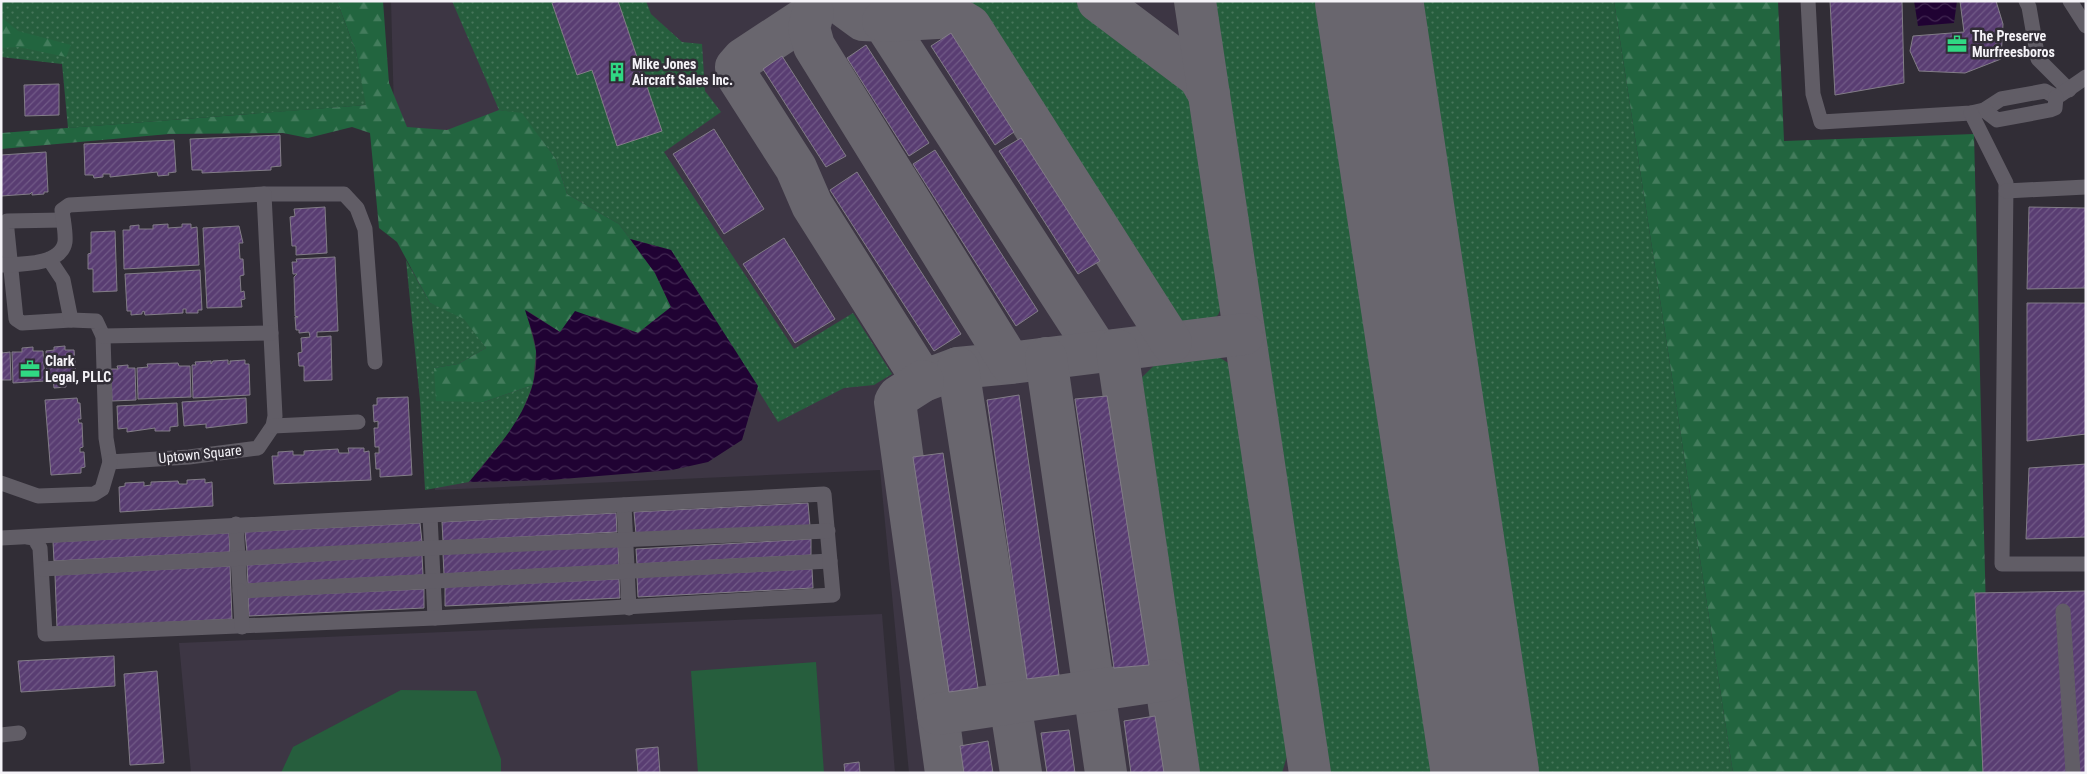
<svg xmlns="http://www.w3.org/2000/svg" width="2087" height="774" font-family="'Roboto Condensed',sans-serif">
<defs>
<pattern id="grass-dots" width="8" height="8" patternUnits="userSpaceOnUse" patternTransform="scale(1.25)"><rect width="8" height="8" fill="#265e3d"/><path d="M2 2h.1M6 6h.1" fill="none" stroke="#46765a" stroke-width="1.8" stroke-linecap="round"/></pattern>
<pattern id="forest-firs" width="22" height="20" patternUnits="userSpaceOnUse" patternTransform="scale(1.25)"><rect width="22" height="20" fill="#22653f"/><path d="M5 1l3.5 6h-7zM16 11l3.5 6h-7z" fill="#437c5c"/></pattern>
<pattern id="water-waves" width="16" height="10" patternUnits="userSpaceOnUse" patternTransform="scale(1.25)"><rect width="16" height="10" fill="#200233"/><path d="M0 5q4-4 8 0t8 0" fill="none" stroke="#412751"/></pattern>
<pattern id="building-hatch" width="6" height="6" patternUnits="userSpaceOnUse" patternTransform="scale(1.25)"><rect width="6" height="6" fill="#593d72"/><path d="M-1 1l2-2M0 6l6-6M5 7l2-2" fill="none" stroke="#715a87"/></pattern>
</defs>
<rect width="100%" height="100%" fill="#312d36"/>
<g fill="#3d3644">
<polygon points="391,1 1613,1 1733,773 909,773 880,470 435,490 394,112"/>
<polygon points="882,614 895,773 191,773 179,643"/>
</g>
<g fill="url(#grass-dots)">
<polygon points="1,1 337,1 356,52 367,105 68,128 62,64 1,57"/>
<polygon points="452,1 646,1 651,14 682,42 702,44 705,91 721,112 664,152 794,349 853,313 892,374 874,385 844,388 778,422 671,250 630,239 619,224 567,194 556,159 522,114 499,110"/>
<polygon points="920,1 1074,1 1182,81 1193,97 1200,117 1227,295 1218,315 1204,326 1185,324 1168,312 978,10 957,7 925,7"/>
<polygon points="1208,1 1334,1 1451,773 1324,773"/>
<polygon points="1407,1 1614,1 1733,773 1526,773"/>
<polygon points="406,260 430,303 464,316 486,348 458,364 434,368 484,402 533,385 517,423 469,482 425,490 420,400"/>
<polygon points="1212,353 1235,367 1240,386 1261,540 1292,739 1282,773 1197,773 1136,383 1165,355"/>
</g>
<g fill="url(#forest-firs)">
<polygon points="337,1 383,1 389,83 407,127 447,130 499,110 522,113 556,159 567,194 619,224 655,273 671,307 638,333 593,316 560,332 526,310 536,351 533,385 484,402 436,401 434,368 458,364 486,348 464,319 430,303 397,242 379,228 370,133 352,127 308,138 283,133 169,134 1,149 1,133 366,105 356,52"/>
<polygon points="1614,1 1778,1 1784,141 1974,134 1990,773 1733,773"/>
<polygon points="1,17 18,31 71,45 66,57 19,47 1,48"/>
</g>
<g fill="#265e3d">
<polygon points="816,662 824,773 698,773 691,671"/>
<polygon points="401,690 476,691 501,759 501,773 281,773 293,747"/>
</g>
<g fill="url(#water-waves)">
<polygon points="1914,1 1957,1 1954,23 1918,26"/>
<path d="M630,239L671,250L758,386L742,440L708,462L672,470L550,480L469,482C500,444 540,404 536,351C535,338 529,323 525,310L560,332L575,311L638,333L671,307L655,273Z"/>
</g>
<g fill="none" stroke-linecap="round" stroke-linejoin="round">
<g stroke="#69666e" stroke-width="42">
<polyline points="820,1 813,13 743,59 736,67 737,76 796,168 812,205 923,381 958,368 1010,363"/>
<polyline points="837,1 863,20 883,21 1098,352"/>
<polyline points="1098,1 1199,77 1209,94"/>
<polyline points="1195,1 1310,773"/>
<polyline points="813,13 809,28 814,46 1010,363 1244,334"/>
<polyline points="883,21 955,17 970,26 1171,342"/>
<polyline points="1117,350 1179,773"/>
<polyline points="1046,358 1106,773"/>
<polyline points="958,368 1021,773"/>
<polyline points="923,381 898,397 895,402 946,773"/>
<polyline points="938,714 1165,680"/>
</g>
<polyline stroke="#69666e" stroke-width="108" points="1369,1 1485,773"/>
</g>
<g fill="url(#building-hatch)" stroke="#827d87">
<polygon points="558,1 618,1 662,131 617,146 592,70 577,75 552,3"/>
<polygon points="1830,1 1902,1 1904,83 1835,95"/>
<polygon points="1960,1 1996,1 2003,24 2001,59 1965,73 1919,71 1910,51 1913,36 1964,32"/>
<polygon points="951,33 1014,132 995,145 931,46"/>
<polygon points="866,45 929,143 909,156 847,58"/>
<polygon points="782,56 846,156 826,167 763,69"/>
<polygon points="59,84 59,115 25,116 24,85"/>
<polygon points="714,129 764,209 724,234 673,154"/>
<polygon points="280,135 281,166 271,167 271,170 202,173 202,170 192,170 190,139"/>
<polygon points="1021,138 1100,261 1078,274 999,151"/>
<polygon points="174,140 176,172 168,173 169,175 158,176 157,172 110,177 110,174 103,174 103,177 94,178 93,175 85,175 84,144"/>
<polygon points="935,150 1038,311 1016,326 913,164"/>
<polygon points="46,152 48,192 44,192 44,194 32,195 32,192 30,194 1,196 1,155"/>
<polygon points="857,172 961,334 934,351 830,190"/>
<polygon points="325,207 327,253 296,255 296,246 292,246 290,217 295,216 294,209"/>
<polygon points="2029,207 2086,208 2086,288 2027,289"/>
<polygon points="168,224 168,228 182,227 182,224 191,224 191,228 197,227 199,265 124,269 123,230 130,230 130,226 139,225 139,229 153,229 153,225"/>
<polygon points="239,226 243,243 239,243 240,259 243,259 244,275 240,276 241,292 244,291 245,299 241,300 242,307 207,308 203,228"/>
<polygon points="115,231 117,291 93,292 93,269 88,269 88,254 91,253 91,232"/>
<polygon points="784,238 835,319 795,343 743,264"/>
<polygon points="335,257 338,331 317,332 317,337 331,336 332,380 304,381 304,366 299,366 298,353 302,352 301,338 310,337 309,332 299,333 299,330 296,330 295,317 298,317 295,316 294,277 297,274 293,274 292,262 297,262 296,259"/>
<polygon points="200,270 202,310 198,310 198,313 186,313 186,309 183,309 183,313 145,315 144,311 142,312 142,314 131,315 131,311 127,311 125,274"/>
<polygon points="2027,303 2086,303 2086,434 2027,441"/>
<polygon points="65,346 65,350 74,350 76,375 65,376 66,387 54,388 53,377 47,378 46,351 54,350 54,347"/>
<polygon points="33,347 33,351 43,351 45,381 13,383 12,352 22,352 22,348"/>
<polygon points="1,348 2,353 10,352 11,380 1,380"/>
<polygon points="228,360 228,364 230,364 230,361 245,360 245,364 249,364 250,395 193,398 192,365 196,365 195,362 211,361 211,364 213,361"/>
<polygon points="178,363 179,366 190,366 191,397 138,399 137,368 148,367 147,364"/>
<polygon points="128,365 128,368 135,368 136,400 112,401 111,369 118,369 117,366"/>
<polygon points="1019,395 1059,675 1027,679 987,400"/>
<polygon points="1107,396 1149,665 1114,668 1075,399"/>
<polygon points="408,397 412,475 380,477 380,469 376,469 375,453 379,453 379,447 375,447 374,428 378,428 378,421 374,422 373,405 377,405 377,398"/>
<polygon points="77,398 78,403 80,403 81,419 78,419 79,423 82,423 83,447 80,448 80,452 84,452 85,467 81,468 81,473 51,475 45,400"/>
<polygon points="246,398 247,423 206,428 206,424 184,426 182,402"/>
<polygon points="177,403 178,426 170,427 170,431 155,431 155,428 127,432 127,428 118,429 117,406"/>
<polygon points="348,448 364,448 364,452 369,451 371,480 274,484 272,456 278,456 278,452 293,451 293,455 304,455 304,451 338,449 339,453 349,453"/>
<polygon points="943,453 978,688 949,692 913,457"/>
<polygon points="2086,464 2086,537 2026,539 2029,468"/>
<polygon points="205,479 205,483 212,482 213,506 120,512 119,487 125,486 125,483 144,482 144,486 151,485 151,482 178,481 179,484 187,484 187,480"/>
<polygon points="808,503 810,526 636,534 634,512"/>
<polygon points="616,513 617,532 443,541 442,522"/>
<polygon points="420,523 422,542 247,552 245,532"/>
<polygon points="229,533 230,552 54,561 53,542"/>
<polygon points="811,539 811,555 637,564 636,549"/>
<polygon points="618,545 619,565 444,574 443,554"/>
<polygon points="422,555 423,575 248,584 247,565"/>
<polygon points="230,566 232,619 57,628 55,575"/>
<polygon points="812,569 813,588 638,597 637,577"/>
<polygon points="619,579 620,598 445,606 445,587"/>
<polygon points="424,589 424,608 249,616 248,597"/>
<polygon points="2086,591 2086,773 1983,773 1975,593"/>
<polygon points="114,656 115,686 21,692 18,661"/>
<polygon points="157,671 164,763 130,765 124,674"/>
<polygon points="1155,716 1164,773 1131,773 1124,721"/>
<polygon points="1069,730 1075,773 1047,773 1041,733"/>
<polygon points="988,741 993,773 964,773 960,746"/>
<polygon points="658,747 660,773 638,773 636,749"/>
<polygon points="859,762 860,773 845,773 844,764"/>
</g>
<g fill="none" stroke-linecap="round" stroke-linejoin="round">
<g stroke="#615d66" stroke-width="15">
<polyline points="1808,1 1813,94 1821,122 1971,113 1984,110 2001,99 2045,91 2056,97"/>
<polyline points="2026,1 2029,7 2038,59 2069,90"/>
<polyline points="2070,1 2086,26"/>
<polyline points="2060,95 2086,77"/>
<polyline points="1984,110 1997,120 2050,110 2055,108 2056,97"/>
<polyline points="1971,113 2006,183 2002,564 2086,564"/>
<polyline points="2006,191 2086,187"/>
<polyline points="264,194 344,194 357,208 365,229 375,362"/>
<polyline points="63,220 7,221 7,230 16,319 22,323 71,320"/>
<path d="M1,265C19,264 61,266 65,242C66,232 63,220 62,210L69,205L264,194L275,416L273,426L258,448L189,457L110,462L106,438L103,336L96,321L71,320L63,280L49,259"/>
<polyline points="103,336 271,333"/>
<polyline points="273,426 358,422"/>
<polyline points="1,483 38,496 94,494 102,489 110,462"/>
<polyline points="624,505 629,608"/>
<polyline points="430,516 435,618"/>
<polyline points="236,524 240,591 830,561"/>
<polyline points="1,538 824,494 833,595 435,618 45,634 40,548 34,538 27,537"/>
<polyline points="42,569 432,548 828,531"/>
<polyline points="240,591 242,627"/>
<polyline points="2063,611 2073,773"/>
<polyline points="1,735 19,733"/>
</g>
</g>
<defs>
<symbol id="office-bare" viewBox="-9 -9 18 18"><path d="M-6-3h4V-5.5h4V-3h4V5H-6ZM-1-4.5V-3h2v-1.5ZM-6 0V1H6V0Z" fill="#30d883" stroke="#312d36" stroke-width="2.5" paint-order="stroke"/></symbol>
<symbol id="building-bare" viewBox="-9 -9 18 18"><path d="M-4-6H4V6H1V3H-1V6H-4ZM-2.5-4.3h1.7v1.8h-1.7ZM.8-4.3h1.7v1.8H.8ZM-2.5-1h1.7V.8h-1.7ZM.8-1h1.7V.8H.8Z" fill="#30d883" stroke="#312d36" stroke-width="2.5" paint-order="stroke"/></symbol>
</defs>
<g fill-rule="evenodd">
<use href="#office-bare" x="1943" y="30" width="28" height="28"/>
<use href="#building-bare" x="603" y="58" width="28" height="28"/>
<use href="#office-bare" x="16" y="355" width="28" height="28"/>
</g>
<g text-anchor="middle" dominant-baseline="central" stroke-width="5" stroke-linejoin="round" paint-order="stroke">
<g font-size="14" font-weight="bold" fill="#f5f3f8" stroke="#312d36" text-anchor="start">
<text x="1972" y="36">The Preserve<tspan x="1972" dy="16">Murfreesboros</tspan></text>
<text x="632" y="64">Mike Jones<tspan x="632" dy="16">Aircraft Sales Inc.</tspan></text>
<text x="45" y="361">Clark<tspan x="45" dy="16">Legal, PLLC</tspan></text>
</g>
<g font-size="14" fill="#f5f3f8" stroke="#312d36">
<text transform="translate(200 454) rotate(-6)">Uptown Square</text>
</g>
</g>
<rect width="2087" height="774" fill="none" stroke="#f5f3f8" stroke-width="5"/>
</svg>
